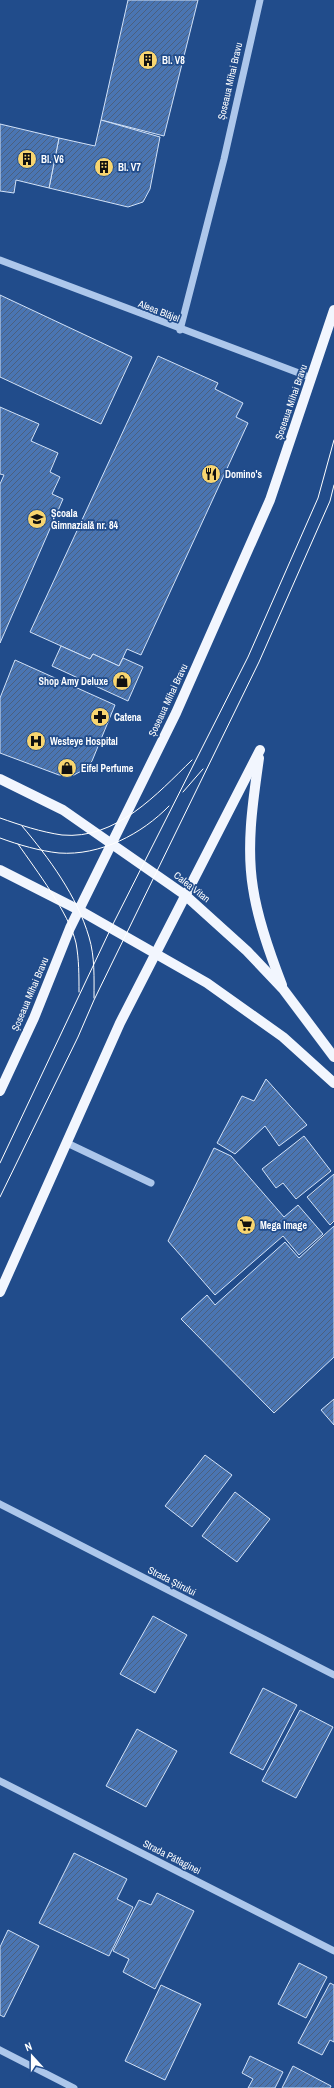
<svg xmlns="http://www.w3.org/2000/svg" width="334" height="2088" font-family="'Archivo Narrow',sans-serif">
<defs>
<pattern id="building-hatch" width="6" height="6" patternUnits="userSpaceOnUse"><rect width="6" height="6" fill="#4a75b2"/><path d="M-1 1l2-2M0 6l6-6M5 7l2-2" fill="none" stroke="#4b607f"/></pattern>
</defs>
<rect width="100%" height="100%" fill="#214c8b"/>
<g fill="url(#building-hatch)" stroke="#d2e2f8">
<polygon points="128,0 198,0 164,136 101,120"/>
<polygon points="101,120 160,137 150,189 143,202 128,207 49,188 59,138 95,146"/>
<polygon points="0,124 59,138 49,188 16,180 14,193 0,191"/>
<polygon points="0,295 132,357 101,424 0,377"/>
<polygon points="158,356 218,383 215,389 243,403 236,417 248,423 141,655 127,649 119,666 93,654 90,659 30,632"/>
<polygon points="0,407 39,424 31,441 58,453 50,472 60,477 52,494 63,499 0,643 0,484 4,475 0,474"/>
<polygon points="61,646 90,659 93,654 119,666 123,658 143,667 128,701 52,666"/>
<polygon points="15,660 115,705 92,761 85,769 74,775 59,775 0,753 0,698"/>
<polygon points="266,1079 307,1125 279,1146 265,1126 235,1154 217,1143 242,1096 254,1101"/>
<polygon points="304,1136 331,1171 296,1199 283,1183 276,1188 262,1169"/>
<polygon points="214,1148 231,1156 284,1217 298,1205 323,1234 299,1255 283,1236 215,1295 168,1241"/>
<polygon points="334,1174 334,1221 330,1225 307,1197"/>
<polygon points="334,1226 334,1357 274,1413 181,1319 207,1295 215,1305 285,1242 299,1258"/>
<polygon points="334,1399 334,1425 321,1410"/>
<polygon points="205,1455 232,1475 192,1527 165,1506"/>
<polygon points="235,1492 270,1519 237,1562 202,1536"/>
<polygon points="153,1616 187,1635 155,1693 120,1674"/>
<polygon points="263,1688 297,1705 263,1770 230,1753"/>
<polygon points="300,1710 333,1727 296,1798 262,1781"/>
<polygon points="137,1729 177,1751 146,1807 106,1786"/>
<polygon points="74,1853 127,1879 117,1899 133,1907 109,1956 39,1923"/>
<polygon points="157,1893 194,1911 155,1989 123,1972 129,1959 113,1951 139,1900 151,1905"/>
<polygon points="8,1930 39,1946 4,2017 0,2015 0,1947"/>
<polygon points="299,1963 327,1977 306,2018 278,2004"/>
<polygon points="330,1983 334,1985 334,2042 330,2040 322,2055 298,2043"/>
<polygon points="161,1985 201,2004 165,2080 125,2061"/>
<polygon points="250,2056 283,2072 275,2088 248,2088 253,2079 242,2073"/>
<polygon points="293,2066 331,2086 330,2088 282,2088"/>
</g>
<g fill="none" stroke-linecap="round" stroke-linejoin="round">
<g stroke="#adc7eb" stroke-width="7">
<polyline points="0,260 312,378"/>
<polyline points="180,330 224,159 260,0"/>
<polyline points="67,1143 151,1183"/>
<polyline points="0,1504 334,1675"/>
<polyline points="0,1781 334,1951"/>
<polyline points="0,2050 74,2088"/>
</g>
<g stroke="#f2f6fe" stroke-width="10">
<path d="M259,758C253,801 246,845 253,888C258,921 270,954 282,985"/>
<polyline points="0,779 63,810 185,895 247,951 283,989 334,1057"/>
<polyline points="0,870 79,910 207,983 283,1037 334,1083"/>
<polyline points="0,1091 34,1018 70,928 176,713 270,500 334,310"/>
<polyline points="0,1292 120,1023 260,750"/>
</g>
<g stroke="#fff" stroke-width="1">
<polyline points="183,792 203,769"/>
<path d="M0,818C20,825 41,832 62,835C116,840 157,794 192,760"/>
<path d="M22,826C49,858 77,896 89,937C95,957 94,978 94,998"/>
<path d="M0,838C19,845 40,851 59,853C100,856 142,834 169,806"/>
<path d="M18,844C36,870 69,913 76,943C79,959 79,976 79,992"/>
<polyline points="0,1163 111,928 248,657 318,498 334,440"/>
<polyline points="0,1197 78,1037 94,1000 259,662 330,501 334,485"/>
</g>
</g>
<defs>
<symbol id="building-disc" viewBox="-11 -11 22 22"><circle r="9.5" fill="#f8d56f" stroke="#214c8b"/><path d="M-4-6H4V6H1V3H-1V6H-4ZM-2.5-4.3h1.7v1.8h-1.7ZM.8-4.3h1.7v1.8H.8ZM-2.5-1h1.7V.8h-1.7ZM.8-1h1.7V.8H.8Z" fill="#111"/></symbol>
<symbol id="restaurant-disc" viewBox="-11 -11 22 22"><circle r="9.5" fill="#f8d56f" stroke="#214c8b"/><path d="M-5-6h1v4h1v-4h1v4h1v-4h1v5L-1.5 .5V6h-2V.5L-5-1ZM5-6V6H3V1.5H1.5Q1.5-4 5-6Z" fill="#111"/></symbol>
<symbol id="school-disc" viewBox="-11 -11 22 22"><circle r="9.5" fill="#f8d56f" stroke="#214c8b"/><path d="M0-5L7-2L0 1L-7-2ZM-4 1L0 2.5L4 1V4Q0 6-4 4Z" fill="#111"/></symbol>
<symbol id="shop-disc" viewBox="-11 -11 22 22"><circle r="9.5" fill="#f8d56f" stroke="#214c8b"/><path d="M-5-2.5h2.3a2.7 3.5 0 0 1 5.4 0H5L5.5 6h-11ZM-1.5-2.5h3a1.5 2.3 0 0 0-3 0Z" fill="#111"/></symbol>
<symbol id="pharmacy-disc" viewBox="-11 -11 22 22"><circle r="9.5" fill="#f8d56f" stroke="#214c8b"/><path d="M-2-6h4v4h4v4h-4v4h-4v-4h-4v-4h4Z" fill="#111"/></symbol>
<symbol id="hospital-disc" viewBox="-11 -11 22 22"><circle r="9.5" fill="#f8d56f" stroke="#214c8b"/><path d="M-5-5h3v3.5h4V-5h3V5h-3V1.5h-4V5h-3Z" fill="#111"/></symbol>
<symbol id="supermarket-disc" viewBox="-11 -11 22 22"><circle r="9.5" fill="#f8d56f" stroke="#214c8b"/><path d="M-6-5.5h2.5l.6 2H6L4.5 2H-2.5L-4.4-4H-6ZM-1.5 3.2a1.3 1.3 0 1 0 .1 0ZM3 3.2a1.3 1.3 0 1 0 .1 0Z" fill="#111"/></symbol>
</defs>
<g fill-rule="evenodd">
<use href="#building-disc" x="137" y="49" width="22" height="22"/>
<use href="#building-disc" x="16" y="148" width="22" height="22"/>
<use href="#building-disc" x="93" y="156" width="22" height="22"/>
<use href="#restaurant-disc" x="200" y="463" width="22" height="22"/>
<use href="#school-disc" x="26" y="508" width="22" height="22"/>
<use href="#shop-disc" x="111" y="670" width="22" height="22"/>
<use href="#pharmacy-disc" x="89" y="706" width="22" height="22"/>
<use href="#hospital-disc" x="25" y="730" width="22" height="22"/>
<use href="#shop-disc" x="56" y="757" width="22" height="22"/>
<use href="#supermarket-disc" x="235" y="1214" width="22" height="22"/>
</g>
<g text-anchor="middle" dominant-baseline="central" stroke-width="3.5" stroke-linejoin="round" paint-order="stroke">
<g font-size="10" font-weight="bold" fill="#fff" stroke="#214c8b" text-anchor="start">
<text x="162" y="60">Bl. V8</text>
<text x="41" y="159">Bl. V6</text>
<text x="118" y="167">Bl. V7</text>
<text x="225" y="474">Domino's</text>
<text x="51" y="513">Școala<tspan x="51" dy="12">Gimnazială nr. 84</tspan></text>
<text x="108" y="681" text-anchor="end">Shop Amy Deluxe</text>
<text x="114" y="717">Catena</text>
<text x="50" y="741">Westeye Hospital</text>
<text x="81" y="768">Eifel Perfume</text>
<text x="260" y="1225">Mega Image</text>
</g>
<g font-size="10" fill="#fff" stroke="#214c8b">
<text transform="translate(230 81) rotate(-77)">Șoseaua Mihai Bravu</text>
<text transform="translate(159 311) rotate(21)">Aleea Blăjel</text>
<text transform="translate(291 402) rotate(-71)">Șoseaua Mihai Bravu</text>
<text transform="translate(168 700) rotate(-65)">Șoseaua Mihai Bravu</text>
<text transform="translate(192 887) rotate(38)">Calea Vitan</text>
<text transform="translate(30 994) rotate(-67)">Șoseaua Mihai Bravu</text>
<text transform="translate(172 1581) rotate(27)">Strada Știrului</text>
<text transform="translate(172 1857) rotate(27)">Strada Pătlaginei</text>
</g>
</g>
<g transform="translate(32 2056) rotate(339)" stroke="#214c8b" stroke-width="3" paint-order="stroke">
<path d="M0-3L7 15L0 10L-7 15Z" fill="#ffffff"/>
<text y="-6" font-size="11" font-weight="bold" text-anchor="middle" fill="#ffffff">N</text>
</g>
</svg>
